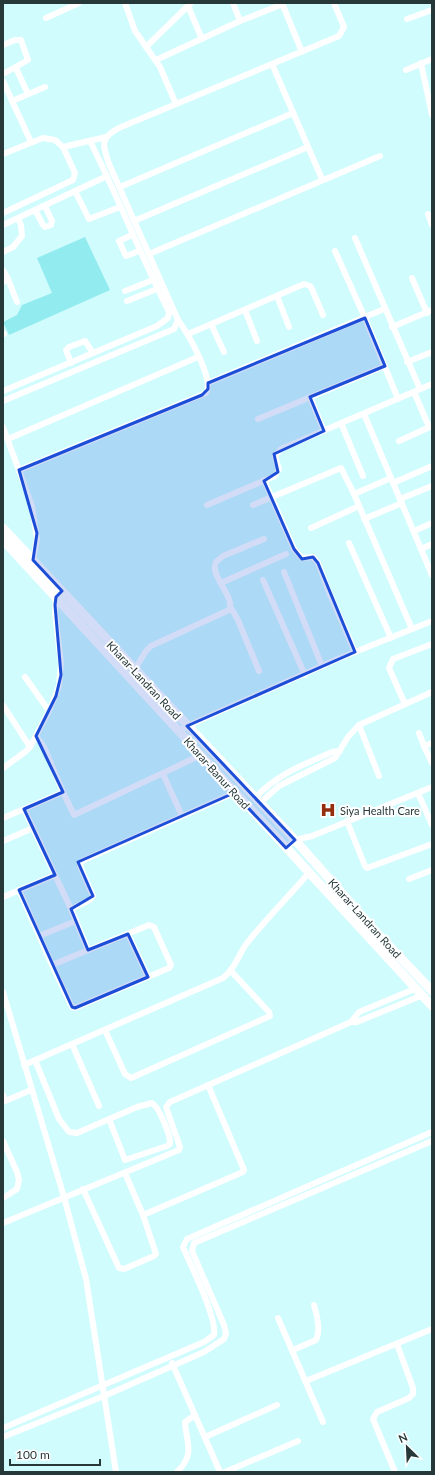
<svg xmlns="http://www.w3.org/2000/svg" width="435" height="1475" font-family="Lato,sans-serif">
<rect width="100%" height="100%" fill="#d0fcfe"/>
<polygon fill="#91ebef" points="85,237 110,290 9,335 3,322 17,315 22,305 52,293 37,258"/>
<g fill="none" stroke-linecap="round" stroke-linejoin="round">
<g stroke="#fff" stroke-width="6">
<polyline points="125,3 135,31 160,67 176,104"/>
<polyline points="233,3 240,21"/>
<polyline points="282,3 302,52"/>
<polyline points="188,6 202,39"/>
<polyline points="46,18 79,3"/>
<polyline points="407,19 432,10"/>
<polyline points="3,45 15,40 21,40 28,60 3,74"/>
<polyline points="146,47 191,3"/>
<polyline points="156,60 240,21 283,4"/>
<polyline points="421,63 432,115"/>
<polyline points="272,64 322,179"/>
<polyline points="16,68 28,94"/>
<polyline points="406,70 432,59"/>
<polyline points="3,81 31,142"/>
<polyline points="12,101 45,87"/>
<polyline points="3,154 43,138 55,140 63,147 106,137"/>
<polyline points="120,187 293,113"/>
<polyline points="75,191 89,219 120,207"/>
<polyline points="35,210 43,225 45,227 51,225 52,221 45,206"/>
<polyline points="3,213 73,180 75,173 63,147"/>
<polyline points="428,214 432,225"/>
<polyline points="134,221 308,147"/>
<polyline points="3,225 107,176"/>
<polyline points="132,235 119,241 126,256 139,251"/>
<polyline points="355,238 420,389"/>
<polyline points="335,251 365,318 398,399"/>
<polyline points="3,252 13,247 22,236 21,225 18,219"/>
<polyline points="149,254 380,156"/>
<polyline points="3,270 8,279 3,282"/>
<polyline points="412,278 427,313"/>
<polyline points="8,279 17,302"/>
<polyline points="125,291 153,280"/>
<polyline points="277,296 289,327"/>
<polyline points="127,301 157,289"/>
<polyline points="245,310 257,341"/>
<polyline points="211,324 224,352"/>
<polyline points="392,327 432,310"/>
<polyline points="3,334 4,334"/>
<polyline points="188,334 304,284 310,286 312,289 323,315"/>
<polyline points="407,362 432,352"/>
<polyline points="71,363 66,350 69,347 85,341 93,353"/>
<polyline points="208,383 384,309"/>
<path d="M3,391L157,326L168,318L169,312C141,256 118,197 90,141"/>
<polyline points="414,392 429,427"/>
<polyline points="310,397 324,431"/>
<path d="M3,401L174,329L178,320L109,164C102,144 100,137 121,127L339,36L344,27L334,3"/>
<polyline points="364,414 432,575"/>
<polyline points="258,419 385,366"/>
<polyline points="341,423 363,476"/>
<polyline points="3,427 32,506 37,539 33,560"/>
<polyline points="8,439 198,357"/>
<polyline points="399,441 432,426"/>
<path d="M19,470L206,393C215,380 187,332 178,320"/>
<polyline points="264,480 294,549 302,558 313,557 318,563 329,592 355,652"/>
<polyline points="393,483 432,466"/>
<polyline points="354,494 391,478"/>
<polyline points="400,499 432,486"/>
<polyline points="207,505 275,476 279,469 275,456 281,449 432,384"/>
<polyline points="253,505 341,468 354,494 412,629"/>
<polyline points="364,519 402,503"/>
<polyline points="311,528 359,506"/>
<polyline points="414,531 432,523"/>
<polyline points="349,543 391,638"/>
<polyline points="421,549 432,544"/>
<polyline points="284,572 322,666"/>
<polyline points="263,580 305,675"/>
<polyline points="221,583 286,554"/>
<polyline points="231,608 238,620 259,671"/>
<path d="M135,669L146,651L151,646L229,610C236,597 209,576 216,562L223,556L264,539"/>
<polyline points="25,677 49,711"/>
<polyline points="405,704 389,668 393,659 432,644"/>
<polyline points="3,705 30,747"/>
<polyline points="359,725 379,776"/>
<polyline points="180,731 187,726 340,658 432,621"/>
<polyline points="419,733 424,746"/>
<polyline points="36,736 44,747 63,792"/>
<polyline points="432,743 424,746 432,763"/>
<polyline points="3,768 25,752 30,747 49,711 59,686 61,663 55,613 56,596"/>
<polyline points="163,774 182,816"/>
<polyline points="418,793 432,825"/>
<path d="M255,798C277,774 303,765 332,752L340,751"/>
<polyline points="260,803 279,786 335,758 348,737 359,725 432,692"/>
<polyline points="24,809 63,792 74,815 201,755"/>
<polyline points="3,818 24,809 55,875"/>
<polyline points="347,821 365,866 367,868 432,844"/>
<polyline points="3,841 33,828"/>
<polyline points="286,848 295,840 312,836 432,787"/>
<polyline points="409,879 432,870"/>
<polyline points="19,890 52,965 149,925 154,927 171,965 169,968 75,1008 72,1007 52,965"/>
<polyline points="3,897 55,875 71,909 90,900 93,896 80,866 82,861 234,793"/>
<polyline points="71,909 88,950"/>
<polyline points="128,934 148,977"/>
<polyline points="39,936 76,921"/>
<polyline points="3,992 64,1197 86,1279 116,1472"/>
<polyline points="351,1022 357,1022 423,995"/>
<polyline points="105,1030 125,1074 131,1078 270,1016 269,1012 231,971"/>
<polyline points="72,1044 99,1106"/>
<path d="M35,1060L59,1119L69,1132L77,1133L137,1107L152,1103C159,1107 171,1136 170,1144L167,1146L125,1160L109,1119"/>
<path d="M24,1065L223,978C235,969 238,955 247,943C266,919 288,897 308,874"/>
<polyline points="3,1095 5,1101 31,1090"/>
<polyline points="3,1141 17,1172 19,1180 17,1189 3,1198"/>
<polyline points="83,1189 119,1268 124,1269 154,1256 156,1254 143,1215 125,1173"/>
<polyline points="143,1215 243,1172 244,1170 208,1085"/>
<polyline points="3,1223 179,1150 180,1147 167,1110 166,1107 170,1102 351,1022 359,1012 417,988"/>
<polyline points="278,1318 323,1422"/>
<path d="M293,1350L316,1340C321,1330 317,1315 314,1305"/>
<polyline points="172,1363 220,1472"/>
<polyline points="306,1381 432,1329"/>
<path d="M3,1428L204,1342L214,1335C217,1317 191,1266 183,1247L187,1239L432,1132"/>
<polyline points="3,1437 104,1396 204,1352 224,1339 226,1334 224,1325 192,1251 194,1243 432,1141"/>
<polyline points="205,1437 277,1405"/>
<path d="M177,1472C196,1454 186,1442 185,1422L195,1415"/>
<polyline points="225,1472 298,1441"/>
<polyline points="395,1472 373,1419 377,1412 409,1398 413,1394 413,1388 397,1344"/>
</g>
<g stroke="#fff" stroke-width="9">
<polyline points="3,528 295,840 377,933 432,991"/>
<polyline points="3,540 432,1006"/>
</g>
</g>
<path fill="#1d4ed8" fill-opacity="0.2" stroke="#1d4ed8" stroke-width="3" stroke-linejoin="round" d="M365,318L385,366L310,397L324,431L274,454L278,472L264,481L294,549L302,559L313,557L318,563L355,652L187,726L295,840L286,848L234,793L78,862L93,896L71,909L88,950L128,934L148,977L75,1008L72,1007L19,890L55,875L24,809L63,792L36,736L56,696L61,675L55,605L56,597L62,591L33,560L37,533L19,470L202,395L208,389V383Z"/>
<defs>
<symbol id="hospital-bare" viewBox="-9 -9 18 18"><path d="M-5-5h3v3.5h4V-5h3V5h-3V1.5h-4V5h-3Z" fill="#952e0e" stroke="#fff" stroke-width="2.5" paint-order="stroke"/></symbol>
</defs>
<g fill-rule="evenodd">
<use href="#hospital-bare" x="317" y="799" width="22" height="22"/>
</g>
<g text-anchor="middle" dominant-baseline="central" stroke-width="4" stroke-linejoin="round" paint-order="stroke">
<g font-size="11" fill="#273839" stroke="#fff">
<text transform="translate(144 680) rotate(47)">Kharar-Landran Road</text>
<text transform="translate(217 773) rotate(48)">Kharar-Banur Road</text>
<text transform="translate(365 918) rotate(48)">Kharar-Landran Road</text>
</g>
<g font-size="11" fill="#273839" stroke="#fff" text-anchor="start">
<text x="340" y="810">Siya Health Care</text>
</g>
</g>
<rect width="435" height="1475" fill="none" stroke="#273839" stroke-width="8"/>
<g transform="translate(407 1447) rotate(336)" stroke="#ffffff" stroke-width="3" paint-order="stroke">
<path d="M0-3L7 15L0 10L-7 15Z" fill="#273839"/>
<text y="-6" font-size="11" font-weight="bold" text-anchor="middle" fill="#273839">N</text>
</g>
<path d="M10 1459v6h90v-6" fill="none" stroke="#273839" stroke-width="2"/>
<text x="16" y="1459" font-size="12" fill="#273839" stroke="#ffffff" stroke-width="3" paint-order="stroke">100 m</text>
</svg>
